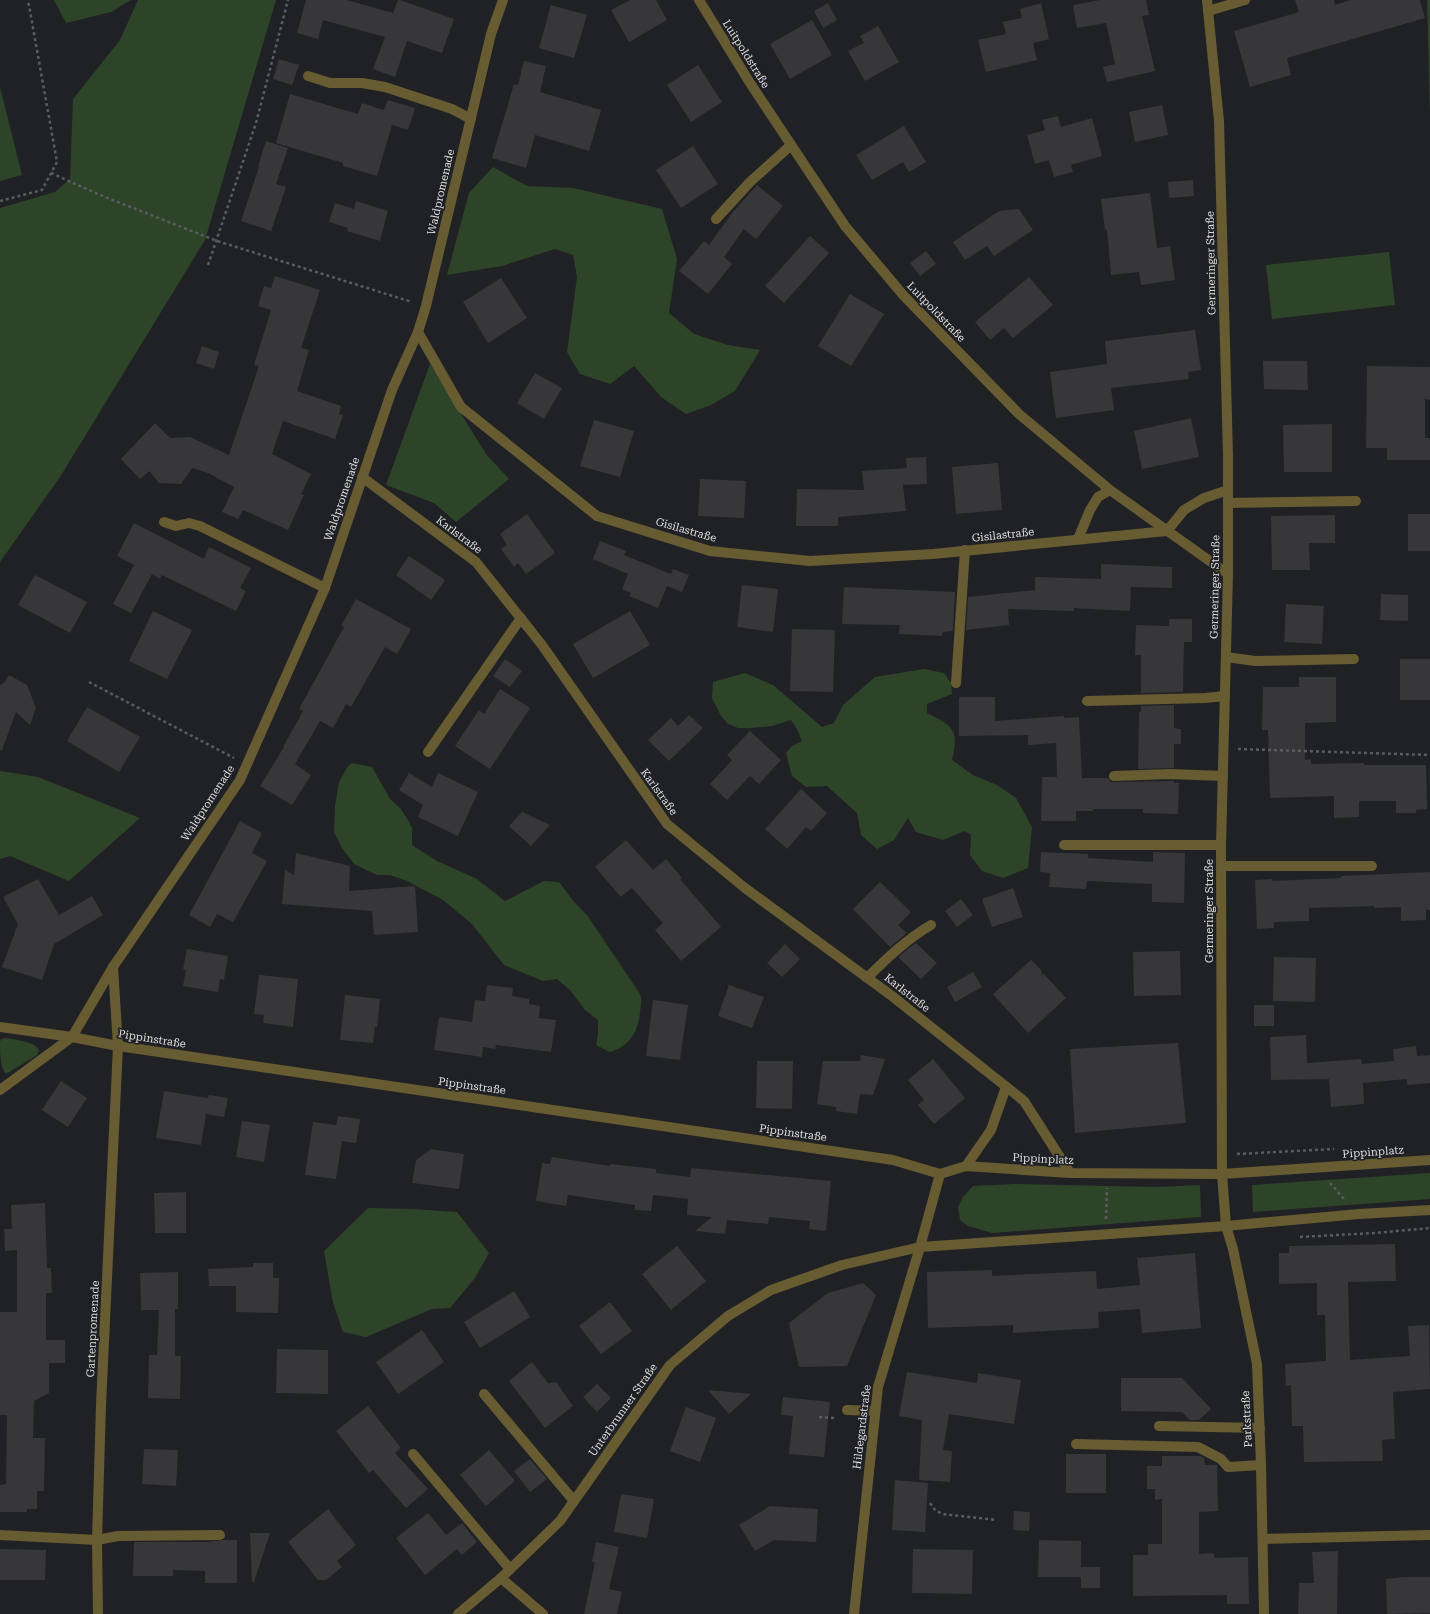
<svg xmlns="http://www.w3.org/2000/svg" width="1430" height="1614" font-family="'Roboto Serif',serif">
<rect width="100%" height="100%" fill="#202125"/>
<g fill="#2e4429">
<polygon points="54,0 131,0 111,12 66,23"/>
<polygon points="138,0 276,0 205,240 60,477 0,562 0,208 55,192 70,179 73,99 120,40"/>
<polygon points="1427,0 1430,0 1430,116"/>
<polygon points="0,87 22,175 0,181"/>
<polygon points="493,167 527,186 573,188 662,209 677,259 669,313 694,334 728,345 760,350 735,391 711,405 686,414 661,397 634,366 610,384 580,374 567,352 577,277 573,255 555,249 502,266 447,275 469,193"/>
<polygon points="1389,252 1395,305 1272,319 1266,265"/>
<polygon points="430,364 486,454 509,479 456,522 434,503 386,485"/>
<path d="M924,669L944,673L951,683L952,694L927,704V713C954,726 959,730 952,760L973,775L997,785L1016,798L1032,827L1028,868L1003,878L982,871L970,855L971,835L965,831L943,840L916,832L908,818L894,840L877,849L861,835L857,813L827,786L806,787L792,776L786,753L792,746L802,741L797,729L791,720L772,726L752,728H738L728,724L721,716L712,698L713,682L745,673L773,685L822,727L834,723L843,705L875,677Z"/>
<path d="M352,763L372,767L390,799L400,808L408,820L412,828V845L437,861L477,879L505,901L544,881L559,882L574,902L587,915L640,994C642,1000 641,1005 640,1012C638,1032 630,1046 610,1052L596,1045L598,1034V1020L585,1010L570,990L557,979L543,981L504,965L472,924L443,900L407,881L390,875H377L354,864L342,848L334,832L335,806L339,782L348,766Z"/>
<polygon points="0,771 38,777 140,818 69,881 10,856 0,859"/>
<path d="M6,1038C15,1040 34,1041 39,1050L37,1055L6,1074C0,1068 0,1051 0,1042L1,1039Z"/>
<polygon points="1430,1173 1430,1199 1253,1212 1252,1185"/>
<polygon points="1014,1184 1155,1187 1200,1185 1201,1217 992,1233 968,1226 960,1220 958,1207 963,1197 973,1186"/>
<polygon points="368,1208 412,1209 457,1212 489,1253 475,1278 450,1308 432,1309 366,1337 343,1332 333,1303 324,1251"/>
</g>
<g fill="#37373a">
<polygon points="306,0 347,0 393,13 398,0 400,0 454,19 442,53 407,41 395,77 373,69 385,37 323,20 318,39 297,33"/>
<polygon points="630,0 656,0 667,20 629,42 611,10"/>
<polygon points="1100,0 1146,0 1149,15 1142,16 1155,71 1107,82 1103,67 1115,64 1106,23 1077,28 1073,5"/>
<polygon points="1295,0 1334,0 1335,5 1351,0 1420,0 1425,18 1287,58 1291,75 1250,87 1234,31 1299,12"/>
<polygon points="828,3 837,20 823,28 814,11"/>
<polygon points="1041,3 1049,39 1033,43 1037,60 986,72 978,40 1006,34 1003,22 1022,18 1020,9"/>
<polygon points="551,5 587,15 574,58 539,48"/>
<polygon points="812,20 832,55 790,79 770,44"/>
<polygon points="878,26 899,62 865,81 848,51 864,43 860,36"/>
<polygon points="279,59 299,65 292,85 273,79"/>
<polygon points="524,61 546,66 540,92 601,110 589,151 535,135 526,168 492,158 514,84 518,85"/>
<polygon points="698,65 722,102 691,122 667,85"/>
<polygon points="290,94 358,114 362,103 384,110 388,100 415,108 408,130 392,125 377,176 343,166 343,163 276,143"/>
<polygon points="1162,105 1168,135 1135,142 1129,112"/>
<polygon points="1058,116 1061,127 1092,118 1102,156 1071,165 1073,172 1054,177 1049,160 1035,164 1027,135 1045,130 1042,120"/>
<polygon points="904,126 926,162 909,172 903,162 872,180 856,155"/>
<polygon points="266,141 288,148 276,184 286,187 271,231 241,221 259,167 258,166"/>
<polygon points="693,146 718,184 681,208 656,170"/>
<polygon points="1193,180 1194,196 1169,198 1168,182"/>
<polygon points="757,185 783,206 756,239 744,229 724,257 732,264 708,294 679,271 704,241 709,245 735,209 735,210"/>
<polygon points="1150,193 1157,248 1170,246 1175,280 1141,285 1139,272 1111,275 1107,229 1105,230 1101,199"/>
<polygon points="356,201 388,211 380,241 347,231 348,228 329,222 335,203 354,209"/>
<polygon points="1019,209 1033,230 994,256 987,246 965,260 953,242 999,211"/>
<polygon points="810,236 829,253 784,303 765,286"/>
<polygon points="926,251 936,264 920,276 910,263"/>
<polygon points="275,276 320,290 301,348 309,350 297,391 341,406 339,414 343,415 335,439 283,421 272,454 311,474 301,494 304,495 288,530 243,510 238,519 222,512 234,487 208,473 192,468 181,484 159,483 149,471 140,479 121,459 155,423 170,438 190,437 229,455 259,366 254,365 271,310 258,306 264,286 271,288"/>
<polygon points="1029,277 1053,305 1013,338 1004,328 990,340 975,322"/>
<polygon points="501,278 527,318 488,343 463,302"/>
<polygon points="850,294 884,314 851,366 818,346"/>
<polygon points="1195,330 1201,370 1188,372 1189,379 1111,388 1114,410 1056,418 1050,372 1107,364 1105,341"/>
<polygon points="202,346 219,352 214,369 196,363"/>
<polygon points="1263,361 1307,361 1308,390 1264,389"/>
<polygon points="1367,366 1430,367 1430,400 1425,399 1425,438 1430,438 1430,460 1387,460 1387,448 1366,448"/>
<polygon points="535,373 562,388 544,419 517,403"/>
<polygon points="1191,418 1199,457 1142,469 1134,431"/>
<polygon points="594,420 634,431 620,477 580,466"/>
<polygon points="1332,424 1332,472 1284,472 1283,425"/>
<polygon points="926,457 927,484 903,485 906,511 838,517 838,526 796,526 797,489 864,490 862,471 907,468 906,458"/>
<polygon points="998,463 1002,510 956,514 952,467"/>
<polygon points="700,479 746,481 744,518 698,516"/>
<polygon points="527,514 555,553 526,574 518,563 514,567 501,549 507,545 500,534"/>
<rect x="1408" y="514" width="22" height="37"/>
<polygon points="1335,515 1335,543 1309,543 1310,570 1272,570 1271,516"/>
<polygon points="134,523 204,559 209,547 251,568 240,588 246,591 236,611 162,575 160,579 152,574 131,613 113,604 134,565 117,556"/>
<polygon points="600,541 626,551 624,555 671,574 673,569 689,575 682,592 667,586 658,608 629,596 631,593 622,589 628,574 593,559"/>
<polygon points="409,556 445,580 431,600 396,575"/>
<polygon points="1101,564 1172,567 1172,588 1131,587 1130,611 1074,608 1074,611 1008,609 1009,625 966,630 968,597 1035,590 1035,577 1101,579"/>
<polygon points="35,575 87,602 70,633 18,605"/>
<polygon points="742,585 778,589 773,632 737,627"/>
<polygon points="844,587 955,592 953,631 943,632 942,636 899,634 900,625 842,624"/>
<polygon points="1381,594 1408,595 1408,621 1380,620"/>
<polygon points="356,599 411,629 397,654 385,647 351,707 346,704 333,728 320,721 295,764 311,775 292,805 260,786 284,747 283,747 303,711 299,709 344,627 341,626"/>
<polygon points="1286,604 1324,606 1322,644 1284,642"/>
<polygon points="153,611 192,630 167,679 129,661"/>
<polygon points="630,611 650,645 593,678 573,644"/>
<polygon points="1169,619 1192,619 1192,642 1184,642 1183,692 1141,693 1141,655 1135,655 1136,625 1169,626"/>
<polygon points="792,629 835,630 833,692 790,691"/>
<polygon points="505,659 522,671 510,687 493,676"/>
<rect x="1400" y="659" width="30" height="41"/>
<polygon points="9,675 27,685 36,708 30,725 16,712 2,750 0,750 0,685 5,682"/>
<polygon points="1299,677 1336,677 1336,722 1305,723 1305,760 1311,759 1311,764 1364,763 1364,765 1426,765 1427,809 1416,810 1416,813 1396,813 1396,801 1359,801 1359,817 1334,818 1334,796 1270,798 1268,730 1262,730 1263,687 1299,687"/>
<polygon points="500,689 530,708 490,769 455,746 479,710 484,714"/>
<polygon points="959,697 995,697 995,721 1064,716 1064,718 1079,717 1082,778 1108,778 1111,782 1114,782 1174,781 1174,783 1179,783 1178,814 1143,813 1143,809 1093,809 1093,811 1076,811 1076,821 1041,821 1042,777 1057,777 1056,743 1028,745 1028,735 959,736"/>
<polygon points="1174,705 1174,728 1181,729 1181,744 1174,744 1174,768 1138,769 1139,712 1141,712 1141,706"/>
<polygon points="87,707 140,737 119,772 67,741"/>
<polygon points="689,715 703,728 669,761 648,740 671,718 678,726"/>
<polygon points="750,731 781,760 759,784 750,776 727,800 710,784 732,760 727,755"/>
<polygon points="409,773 432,787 438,773 478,792 458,836 418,817 423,805 399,790"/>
<polygon points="801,789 827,813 811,831 806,827 787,849 765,829"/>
<polygon points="522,812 550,825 531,846 509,826"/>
<polygon points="240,821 262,833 252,853 267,861 233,922 217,914 210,927 189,915"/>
<polygon points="626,840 653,870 666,859 682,878 680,879 721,927 681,961 655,930 663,923 632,888 621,897 595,867"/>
<polygon points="1041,852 1088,854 1088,858 1153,862 1153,852 1185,853 1184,903 1152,902 1152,884 1087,881 1086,889 1049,887 1050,873 1040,872"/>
<polygon points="296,853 350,866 349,891 415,886 418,932 374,935 372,911 282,904 285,870 294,875"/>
<polygon points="1430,872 1430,910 1426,910 1426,920 1401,921 1401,907 1374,908 1374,906 1309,908 1309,921 1274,922 1274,928 1257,929 1255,880 1272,879 1273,881 1341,878 1341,876"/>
<polygon points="38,879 59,915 92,896 103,915 54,944 42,980 2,967 18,924 3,897"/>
<polygon points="880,882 911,912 898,925 907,933 890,947 853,909"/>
<polygon points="1013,888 1023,917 992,927 982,899"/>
<polygon points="961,899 973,915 957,927 945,911"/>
<polygon points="916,943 937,963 921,979 899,958 899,956"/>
<polygon points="785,944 800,959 782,977 767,963"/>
<polygon points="187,949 228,956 224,980 220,979 218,992 183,986 186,970 183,969"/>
<polygon points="1180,951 1181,995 1134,996 1133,952"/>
<polygon points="1274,957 1316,958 1315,1002 1273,1001"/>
<polygon points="1031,960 1041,970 1043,977 1043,973 1066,998 1028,1033 993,994"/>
<polygon points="973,972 982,987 955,1002 947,987"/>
<polygon points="259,975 298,979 293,1027 263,1023 264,1015 254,1014"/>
<polygon points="487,985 513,988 512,996 529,999 529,1004 540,1006 539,1018 556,1020 551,1052 496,1045 495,1049 483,1047 482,1057 434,1050 439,1017 472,1022 475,1000 485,1001"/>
<polygon points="729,985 764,997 752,1028 718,1016"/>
<polygon points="345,995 380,999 377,1027 375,1026 373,1043 340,1040"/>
<polygon points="653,1000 688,1005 680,1060 646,1056"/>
<rect x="1254" y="1005" width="20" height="21"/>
<polygon points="1306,1035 1307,1063 1361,1059 1362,1064 1394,1061 1393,1049 1416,1046 1417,1056 1430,1055 1430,1083 1407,1085 1407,1079 1363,1083 1364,1104 1331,1107 1329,1079 1271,1080 1270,1037"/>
<polygon points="1178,1043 1186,1123 1075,1133 1070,1049"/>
<polygon points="861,1055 885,1059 873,1095 860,1094 857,1114 836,1111 836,1107 817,1104 823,1061 860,1061"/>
<polygon points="933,1059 965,1098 934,1124 918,1105 924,1100 908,1080"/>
<polygon points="757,1061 793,1061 792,1109 756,1108"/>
<polygon points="61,1081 87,1098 68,1127 42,1110"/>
<polygon points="164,1091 208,1098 209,1095 228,1098 224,1117 206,1114 201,1145 156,1138"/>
<polygon points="338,1116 360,1119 356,1143 342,1141 336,1179 305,1175 313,1122 336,1125"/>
<polygon points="242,1121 270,1125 264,1162 236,1157"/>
<polygon points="431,1149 464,1154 459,1189 412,1183 416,1160"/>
<polygon points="552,1157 610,1166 610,1164 656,1169 656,1173 690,1177 691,1168 831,1181 826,1231 809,1229 810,1221 769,1217 768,1224 727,1220 725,1234 695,1231 712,1217 687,1215 688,1199 653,1195 651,1211 635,1210 635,1205 568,1195 566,1206 536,1201 542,1163 550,1164"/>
<polygon points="186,1192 186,1233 155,1233 154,1193"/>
<polygon points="45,1203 47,1268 51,1268 52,1293 46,1293 46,1340 65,1340 65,1363 49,1363 49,1393 34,1401 33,1438 45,1438 44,1491 37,1491 37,1509 27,1509 27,1512 0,1512 0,1485 6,1484 7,1415 0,1415 0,1312 17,1312 17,1250 5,1251 4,1229 12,1229 11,1205"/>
<polygon points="1395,1244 1396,1281 1348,1282 1350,1360 1410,1356 1408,1326 1429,1325 1430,1389 1393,1392 1395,1439 1382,1440 1383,1461 1304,1462 1303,1426 1292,1426 1291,1385 1286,1386 1285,1364 1326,1361 1325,1315 1317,1315 1317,1283 1279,1284 1279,1253 1289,1253 1289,1246"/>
<polygon points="677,1246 706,1281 671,1310 642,1274"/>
<polygon points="1195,1253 1201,1328 1142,1333 1140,1309 1098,1312 1099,1328 1013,1333 1013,1325 928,1328 927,1272 992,1270 992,1276 1096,1271 1097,1289 1140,1285 1137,1258"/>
<polygon points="253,1263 273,1263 273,1278 279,1278 278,1313 236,1312 236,1286 209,1286 208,1269 253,1267"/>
<polygon points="178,1272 178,1309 175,1309 175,1356 181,1356 180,1399 148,1398 149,1355 157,1355 159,1310 141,1310 140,1273"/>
<polygon points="863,1283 876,1295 847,1366 799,1367 789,1323 828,1293"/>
<polygon points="514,1291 530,1317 480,1348 464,1322"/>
<polygon points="610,1302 632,1331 601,1354 579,1326"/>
<polygon points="422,1330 444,1362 398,1394 376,1362"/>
<polygon points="277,1349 328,1350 328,1394 276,1393"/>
<polygon points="532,1362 548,1383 556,1382 573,1406 545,1428 509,1381"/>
<polygon points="907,1372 977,1383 978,1373 1021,1380 1014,1424 949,1414 943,1450 952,1451 950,1482 919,1480 922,1420 899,1416"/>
<polygon points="1121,1378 1182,1378 1211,1409 1199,1420 1190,1420 1182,1412 1121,1411"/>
<polygon points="597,1384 611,1398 597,1412 583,1397"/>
<polygon points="708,1390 751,1394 729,1414"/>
<polygon points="783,1397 830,1402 824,1457 789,1454 793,1416 781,1415"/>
<polygon points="368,1406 401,1448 395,1453 428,1489 406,1508 373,1470 369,1473 336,1431"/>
<polygon points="686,1407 716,1418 700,1462 670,1451"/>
<polygon points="144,1449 178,1450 176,1486 142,1484"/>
<polygon points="489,1450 515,1481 486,1506 460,1475"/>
<rect x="1066" y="1454" width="40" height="39"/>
<polygon points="1162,1456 1200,1456 1204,1458 1205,1465 1217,1465 1218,1511 1199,1512 1199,1554 1214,1553 1214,1558 1248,1557 1249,1604 1227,1604 1227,1595 1133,1596 1133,1555 1148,1555 1148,1544 1162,1544 1162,1499 1155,1500 1155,1489 1147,1489 1147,1466 1162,1466"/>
<polygon points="530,1459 547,1479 530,1492 514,1471"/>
<polygon points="895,1480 928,1483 925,1532 892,1530"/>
<polygon points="621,1494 654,1499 647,1538 614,1532"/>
<polygon points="770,1506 818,1509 816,1542 774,1540 755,1551 739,1525"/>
<polygon points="328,1509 356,1545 337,1561 342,1567 326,1580 318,1580 288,1542"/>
<polygon points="1014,1511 1030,1512 1029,1531 1013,1530"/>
<polygon points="428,1513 446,1535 462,1523 477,1542 462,1555 457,1549 425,1575 396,1538"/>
<polygon points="250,1533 270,1533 254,1582 252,1582"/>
<polygon points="224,1540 237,1540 237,1583 205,1583 205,1571 173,1570 173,1576 133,1576 134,1542 205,1542"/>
<polygon points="1039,1540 1081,1541 1081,1567 1100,1567 1100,1588 1081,1588 1081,1576 1081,1577 1038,1577"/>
<polygon points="596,1542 619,1547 609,1589 622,1592 617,1614 584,1614 595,1562 592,1562"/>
<polygon points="0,1549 46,1550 45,1580 0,1580"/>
<polygon points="913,1549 973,1550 972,1594 912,1593"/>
<polygon points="1338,1551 1337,1614 1298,1614 1299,1583 1314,1583 1312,1552"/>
<polygon points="1403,1577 1430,1577 1430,1613 1387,1614 1386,1579"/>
</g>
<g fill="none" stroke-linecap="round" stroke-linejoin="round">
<g stroke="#5b5c60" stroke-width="2.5" stroke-dasharray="3 3" stroke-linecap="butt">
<polyline points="51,173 100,195 217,241 412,302"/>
<polyline points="0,201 42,190 57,162 28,0"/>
<polyline points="208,265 256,123 288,0"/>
<polyline points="89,682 234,758"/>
<polyline points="1238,749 1430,755"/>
<polyline points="1237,1154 1334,1149"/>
<polyline points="1330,1183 1345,1200"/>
<polyline points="1106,1219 1107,1188"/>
<polyline points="1300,1237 1375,1233 1430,1228"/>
<polyline points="819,1417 834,1418"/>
<polyline points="930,1503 935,1510 942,1514 997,1520"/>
</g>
<g stroke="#675b31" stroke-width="10">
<polyline points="699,0 750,83 845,226 904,296 1019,414 1110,490 1228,574"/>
<polyline points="1207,0 1219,121 1228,455 1228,574 1221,845 1222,1174 1226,1226 1233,1249 1257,1364 1261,1465 1264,1614"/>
<polyline points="1208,11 1245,0"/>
<polyline points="308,76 330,83 362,83 385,87 452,109 471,119"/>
<polyline points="716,219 750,182 791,145"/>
<polyline points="418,332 461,407 597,516 710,551 810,561 933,554 1167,531 1184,510 1204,498 1228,490"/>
<polyline points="362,477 476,562 542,645 667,824 745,888 892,996 1024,1101 1070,1173"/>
<polyline points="1228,503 1356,501"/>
<polyline points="164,522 176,526 189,523 200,526 325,588"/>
<polyline points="1078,539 1090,510 1098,497 1110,490"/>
<polyline points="1226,657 1255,661 1354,659"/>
<polyline points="956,683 965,550"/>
<polyline points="1087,701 1205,698 1225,696"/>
<polyline points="428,752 521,618"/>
<polyline points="1114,776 1171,774 1223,776"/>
<polyline points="1064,845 1221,845"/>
<polyline points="1221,866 1372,866"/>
<path d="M867,978C887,958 907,939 931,925"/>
<polyline points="0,1027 72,1037 118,1046 893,1160 940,1174"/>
<polyline points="0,1090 72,1037 113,967 240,780 325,588 392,390 418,332 426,306 491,34 503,0"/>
<polyline points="966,1166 991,1130 1006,1087"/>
<polyline points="940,1174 966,1166 1070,1173 1222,1174 1430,1160"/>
<polyline points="484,1394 574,1501"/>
<polyline points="847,1410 875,1411"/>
<polyline points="1159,1426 1260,1428"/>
<polyline points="1076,1444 1198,1447 1221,1459 1228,1467 1261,1465"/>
<polyline points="413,1454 510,1569"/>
<polyline points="0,1535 97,1540 118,1536 220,1535"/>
<polyline points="1263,1539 1430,1535"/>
<polyline points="501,1578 543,1614"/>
<polyline points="98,1614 97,1540 101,1405 118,1046 113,967"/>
<polyline points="458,1614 501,1578 560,1521 670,1365 728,1316 771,1290 842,1265 920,1247 1226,1226 1359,1214 1430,1210"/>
<polyline points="854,1614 878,1387 920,1247 940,1174"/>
</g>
</g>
<g text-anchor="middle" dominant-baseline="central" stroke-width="3.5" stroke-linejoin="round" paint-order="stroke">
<g font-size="11" fill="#dfdfe2" stroke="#202125">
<text transform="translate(746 54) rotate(58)">Luitpoldstraße</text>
<text transform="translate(441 192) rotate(-77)">Waldpromenade</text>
<text transform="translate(1211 263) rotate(-91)">Germeringer Straße</text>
<text transform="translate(936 312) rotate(46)">Luitpoldstraße</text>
<text transform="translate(342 499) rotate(-71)">Waldpromenade</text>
<text transform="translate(686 530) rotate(16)">Gisilastraße</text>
<text transform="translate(459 535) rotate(37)">Karlstraße</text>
<text transform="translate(1003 535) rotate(-6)">Gisilastraße</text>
<text transform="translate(1215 587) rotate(-89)">Germeringer Straße</text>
<text transform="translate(659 792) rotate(54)">Karlstraße</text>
<text transform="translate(208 803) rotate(-57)">Waldpromenade</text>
<text transform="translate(1209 911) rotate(-90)">Germeringer Straße</text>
<text transform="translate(907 993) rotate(38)">Karlstraße</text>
<text transform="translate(152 1039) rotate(9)">Pippinstraße</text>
<text transform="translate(472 1086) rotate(8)">Pippinstraße</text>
<text transform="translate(793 1133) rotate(8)">Pippinstraße</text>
<text transform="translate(1373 1152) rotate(-4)">Pippinplatz</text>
<text transform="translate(1043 1159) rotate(3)">Pippinplatz</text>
<text transform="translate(93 1329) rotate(-87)">Gartenpromenade</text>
<text transform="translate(623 1410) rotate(-55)">Unterbrunner Straße</text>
<text transform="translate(1247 1419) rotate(-93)">Parkstraße</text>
<text transform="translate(862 1427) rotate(-83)">Hildegardstraße</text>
</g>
</g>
</svg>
